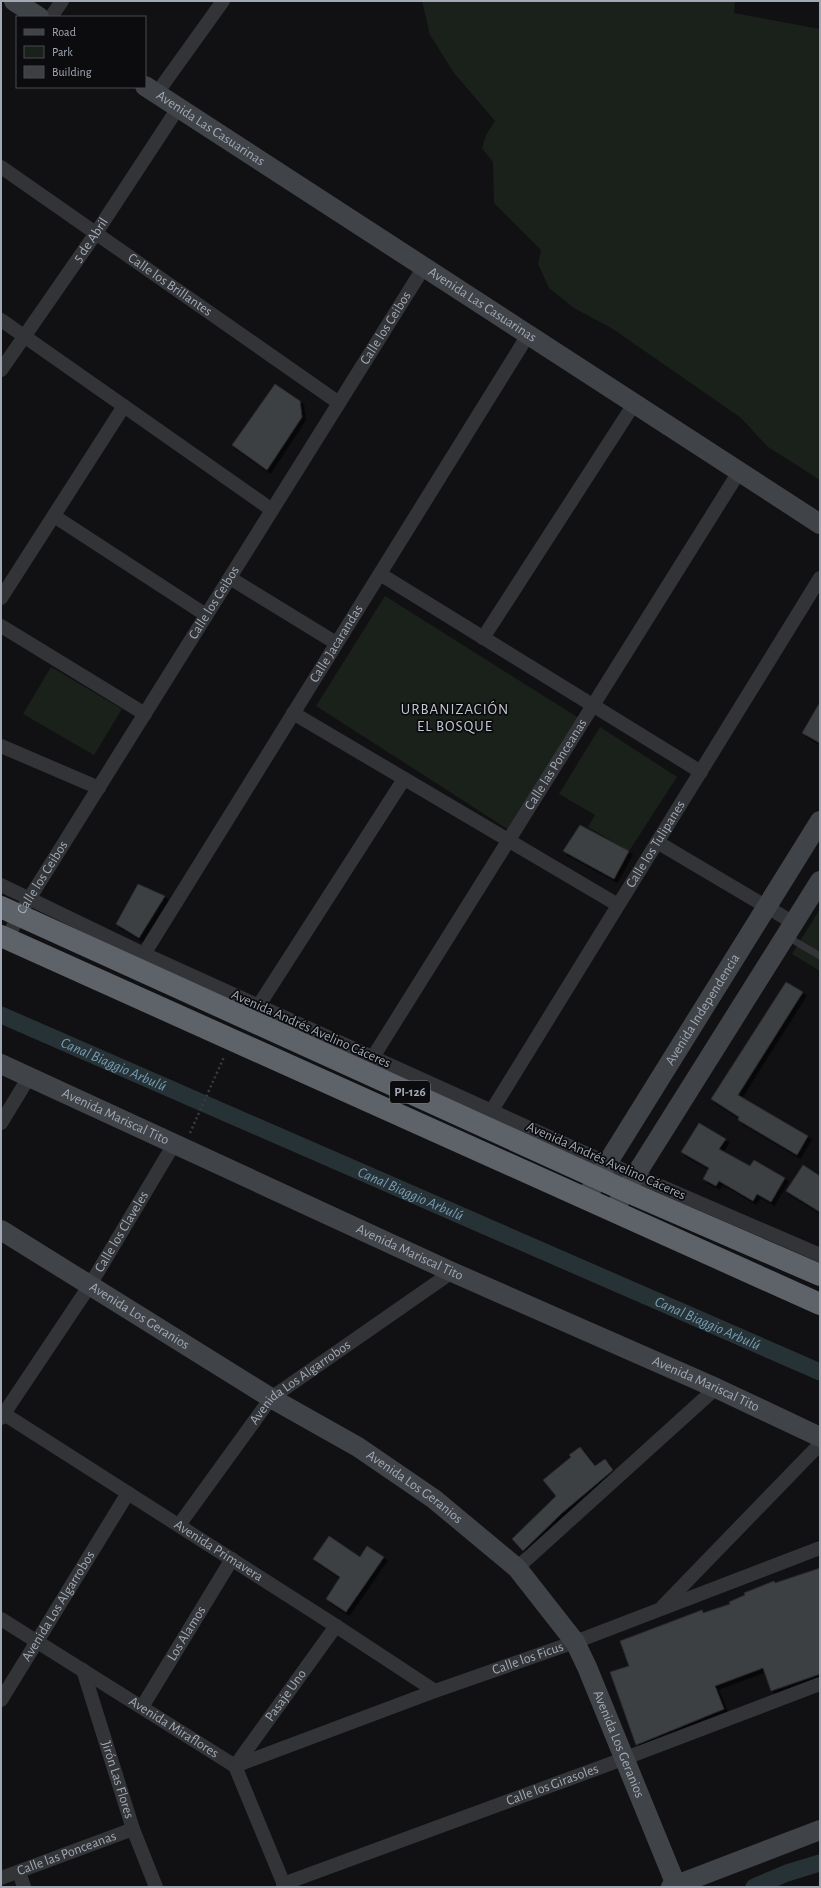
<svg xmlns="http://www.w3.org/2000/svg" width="821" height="1888" font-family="'Alegreya Sans',sans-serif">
<defs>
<filter id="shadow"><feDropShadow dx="3.5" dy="3.5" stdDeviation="0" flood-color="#0009"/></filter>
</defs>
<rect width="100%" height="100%" fill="#111113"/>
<g fill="#19211a">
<polygon points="422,1 735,1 734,13 820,29 820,480 768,447 741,418 613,329 574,308 549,288 538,264 541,250 494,203 493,162 482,148 486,135 495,121 454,73 430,35"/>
<polygon points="385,596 582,720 509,830 316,706"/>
<polygon points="51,667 122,709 94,755 23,714"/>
<polygon points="600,727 677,777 629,851 588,827 595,815 559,794"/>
<polygon points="820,909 820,971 792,954"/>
</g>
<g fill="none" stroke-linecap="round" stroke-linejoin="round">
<g stroke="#273237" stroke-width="17">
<path id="s1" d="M1,1015L820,1372"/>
<polyline points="754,1887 787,1873 820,1863"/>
</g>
</g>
<g fill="#3d3f43" stroke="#2b2b2f" filter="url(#shadow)">
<polygon points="275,384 300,401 302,417 267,470 232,445"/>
<polygon points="820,702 820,743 802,733"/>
<polygon points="580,825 629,851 614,879 563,851"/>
<polygon points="138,884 165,896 139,938 116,924"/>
<polygon points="786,982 803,992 738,1095 808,1136 797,1155 738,1120 739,1117 711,1099"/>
<polygon points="699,1123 726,1139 719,1149 750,1166 754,1160 785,1178 771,1202 757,1194 753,1201 719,1181 716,1186 703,1179 709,1168 681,1152"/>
<polygon points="803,1165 820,1176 820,1212 786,1191"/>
<polygon points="580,1447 595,1466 605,1459 613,1470 562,1513 523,1551 512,1539 556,1496 543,1480 571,1457 569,1455"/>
<polygon points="329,1536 360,1557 367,1546 384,1557 346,1612 326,1599 340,1577 313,1559"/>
<polygon points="820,1568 820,1674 771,1691 763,1668 715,1686 724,1709 636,1745 610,1672 629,1666 620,1641 702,1610 703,1613 730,1604 729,1602 745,1595 744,1593 774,1581 775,1583"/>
</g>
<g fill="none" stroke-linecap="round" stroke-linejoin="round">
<polyline stroke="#383b3f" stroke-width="2.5" stroke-dasharray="2 3" stroke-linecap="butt" points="190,1133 224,1057"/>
<polyline stroke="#323438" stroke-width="7" points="786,936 820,956"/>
<g stroke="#323438" stroke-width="14">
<polyline points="51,17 62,1"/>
<polyline points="157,93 223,1"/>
<path id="s2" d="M1,167L339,403"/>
<polyline points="1,320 272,510"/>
<path id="s3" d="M1,370L96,233L178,108"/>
<polyline points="54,516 206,615"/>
<polyline points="380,574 701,772"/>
<polyline points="230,578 336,643"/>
<polyline points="1,598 124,406"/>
<polyline points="1,626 145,714"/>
<polyline points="483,638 634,404"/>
<polyline points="293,713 618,905"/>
<polyline points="1,746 99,788"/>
<polyline points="657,842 794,923"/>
<polyline points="1,885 144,954 607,1163 820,1255"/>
<path id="s4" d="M7,939L19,915L424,267"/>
<path id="s5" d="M144,954L528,335"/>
<polyline points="259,1005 404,779"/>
<path id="s6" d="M373,1057L739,472"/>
<path id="s7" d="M492,1110L820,578"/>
<polyline points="1,1123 29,1077"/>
<path id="s8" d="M1,1412L336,1626L435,1691"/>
<path id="s9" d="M1,1418L90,1285L174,1144"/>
<path id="s10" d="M179,1525L271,1398L452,1272"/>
<polyline points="517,1568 716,1388"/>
<polyline points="663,1606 820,1444"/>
<path id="s11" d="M1,1619L235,1766L285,1887"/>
<path id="s12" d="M83,1670L133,1829L156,1887"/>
<path id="s13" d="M1,1700L128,1493"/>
<path id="s14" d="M142,1707L232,1559"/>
<path id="s15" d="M235,1766L435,1691L575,1642L820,1548"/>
<path id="s16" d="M235,1766L336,1626"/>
<polyline points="19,1872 24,1887"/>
<path id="s17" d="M1,1878L133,1829"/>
<path id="s18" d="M283,1884L623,1759L820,1684"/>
</g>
<g stroke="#404348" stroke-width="20">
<polyline points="14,1 39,17"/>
<path id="s19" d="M145,86L820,524"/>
<path id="s20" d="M1,1064L452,1272L716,1388L820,1437"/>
<path id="s21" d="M585,1199L820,821"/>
<polyline points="613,1211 820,881"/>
<path id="s22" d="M1,1230L271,1398L358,1447L434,1499L517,1568L575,1642L587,1667L676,1885"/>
<polyline points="671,1887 820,1830"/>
</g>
<g stroke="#5e6269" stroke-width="22">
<polyline points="1,907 626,1191 820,1275"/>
<polyline points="1,936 820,1304"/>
</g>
</g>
<g text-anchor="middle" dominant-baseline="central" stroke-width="3.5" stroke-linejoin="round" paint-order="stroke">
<rect fill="#0c0c0e" stroke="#757a83" stroke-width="1" x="390" y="1081" width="40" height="22" rx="3"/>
<g font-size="13" font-weight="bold" fill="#a2a9b5">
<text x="410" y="1092">PI-126</text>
</g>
<g font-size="14" fill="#a2a9b5" stroke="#0c0c0e">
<text stroke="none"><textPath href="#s19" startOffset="78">Avenida Las Casuarinas</textPath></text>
<text stroke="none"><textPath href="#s3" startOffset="158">5 de Abril</textPath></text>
<text stroke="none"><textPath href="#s2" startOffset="206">Calle los Brillantes</textPath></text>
<text stroke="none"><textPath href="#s19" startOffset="402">Avenida Las Casuarinas</textPath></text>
<text stroke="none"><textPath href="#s4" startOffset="719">Calle los Ceibos</textPath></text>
<text stroke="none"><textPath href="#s4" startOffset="395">Calle los Ceibos</textPath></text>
<text stroke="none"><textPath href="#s5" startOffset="365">Calle Jacarandas</textPath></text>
<text stroke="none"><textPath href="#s6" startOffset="345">Calle las Ponceanas</textPath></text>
<text stroke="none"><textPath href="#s7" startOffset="312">Calle los Tulipanes</textPath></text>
<text stroke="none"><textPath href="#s4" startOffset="71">Calle los Ceibos</textPath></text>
<text stroke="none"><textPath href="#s21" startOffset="223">Avenida Independencia</textPath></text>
<text transform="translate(311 1029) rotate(24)">Avenida Andrés Avelino Cáceres</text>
<text stroke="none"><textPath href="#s20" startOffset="126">Avenida Mariscal Tito</textPath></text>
<text transform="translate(606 1161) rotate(24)">Avenida Andrés Avelino Cáceres</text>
<text stroke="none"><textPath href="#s9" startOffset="222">Calle los Claveles</textPath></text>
<text stroke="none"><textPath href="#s20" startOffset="450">Avenida Mariscal Tito</textPath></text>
<text stroke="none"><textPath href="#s22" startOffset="163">Avenida Los Geranios</textPath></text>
<text stroke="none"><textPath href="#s20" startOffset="774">Avenida Mariscal Tito</textPath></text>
<text stroke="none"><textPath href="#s10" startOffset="189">Avenida Los Algarrobos</textPath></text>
<text stroke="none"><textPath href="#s22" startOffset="487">Avenida Los Geranios</textPath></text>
<text stroke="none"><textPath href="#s8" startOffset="258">Avenida Primavera</textPath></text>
<text stroke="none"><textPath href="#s13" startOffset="110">Avenida Los Algarrobos</textPath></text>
<text stroke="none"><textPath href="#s14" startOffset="86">Los Alamos</textPath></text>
<text stroke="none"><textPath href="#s15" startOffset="312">Calle los Ficus</textPath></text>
<text stroke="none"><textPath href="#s16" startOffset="87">Pasaje Uno</textPath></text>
<text stroke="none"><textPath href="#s11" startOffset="204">Avenida Miraflores</textPath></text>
<text stroke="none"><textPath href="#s22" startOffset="823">Avenida Los Geranios</textPath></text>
<text stroke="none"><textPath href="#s12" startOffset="115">Jirón Las Flores</textPath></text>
<text stroke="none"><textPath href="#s18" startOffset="287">Calle los Girasoles</textPath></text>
<text stroke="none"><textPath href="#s17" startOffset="70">Calle las Ponceanas</textPath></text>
</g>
<g font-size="15" letter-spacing="1" fill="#c3c8d0" stroke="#0c0c0e">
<text x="455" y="709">URBANIZACIÓN<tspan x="455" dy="17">EL BOSQUE</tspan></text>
</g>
<g font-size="15" font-style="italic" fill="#769cb2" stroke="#0c0c0e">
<text stroke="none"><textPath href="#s1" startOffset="123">Canal Biaggio Arbulú</textPath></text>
<text stroke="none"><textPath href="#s1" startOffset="447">Canal Biaggio Arbulú</textPath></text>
<text stroke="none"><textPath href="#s1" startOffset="771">Canal Biaggio Arbulú</textPath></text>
</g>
</g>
<rect width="821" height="1888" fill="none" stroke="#a2a9b5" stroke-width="4"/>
<rect x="16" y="16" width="130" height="72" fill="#0c0c0e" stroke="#484b51"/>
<rect x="24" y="29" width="20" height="6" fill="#404348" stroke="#484b51"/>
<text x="52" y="36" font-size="12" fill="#a2a9b5">Road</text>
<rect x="24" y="46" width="20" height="12" fill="#19211a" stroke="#484b51"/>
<text x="52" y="56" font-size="12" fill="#a2a9b5">Park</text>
<rect x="24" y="66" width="20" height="12" fill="#3d3f43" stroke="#484b51"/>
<text x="52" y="76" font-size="12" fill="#a2a9b5">Building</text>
</svg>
